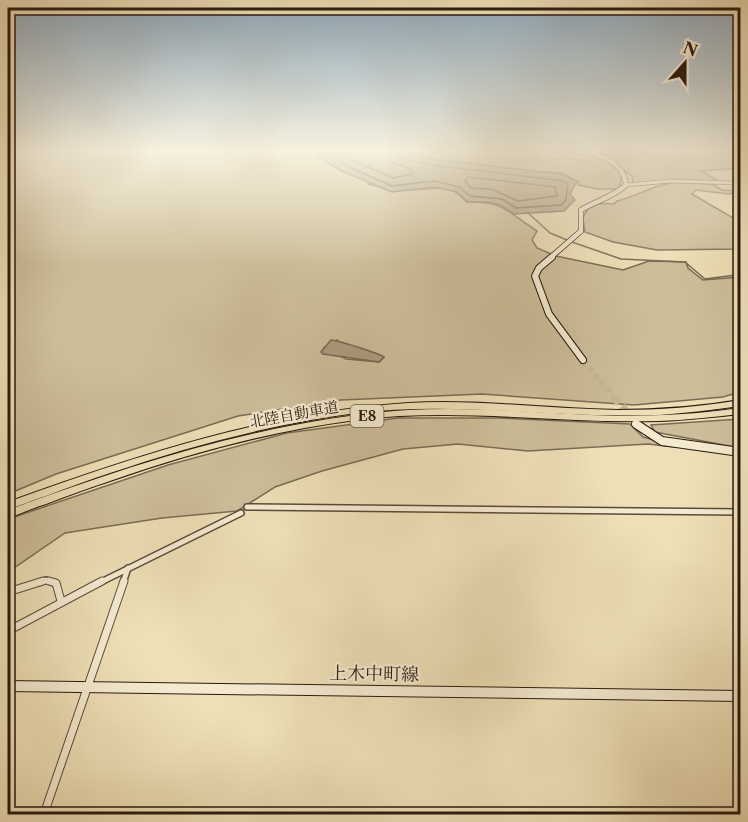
<svg xmlns="http://www.w3.org/2000/svg" width="748" height="822" font-family="'Libre Caslon Text','Noto Serif JP',serif">
<rect width="100%" height="100%" fill="#eedfb6"/>
<filter id="stains"><feTurbulence type="fractalNoise" baseFrequency=".00333" numOctaves="4"/><feColorMatrix values="0 0 0 0 .2 0 0 0 0 .09 0 0 0 0 .02 0 0 0 .5 -.17"/></filter>
<radialGradient id="worn" r=".72"><stop offset=".6" stop-color="#630" stop-opacity="0"/><stop offset="1" stop-color="#630" stop-opacity=".3"/></radialGradient>
<g fill="#cdbe9a" stroke="#7b6c55" stroke-width="1.5" fill-rule="evenodd">
<path d="M8,150H324L316,152L317,156L341,171L367,178L368,184L394,191L444,188L454,191L467,202C505,201 507,212 537,231L532,240L537,248L556,256L623,270L649,261L686,262L688,268L703,280L740,277V392L723,397L634,405L482,394L341,400L238,416L56,474L8,494ZM337,340L344,345L384,357L379,362L346,359L324,348Z"/>
<polygon points="397,150 532,150 540,151 540,156 534,158 541,161 567,158 592,162 600,156 622,174 619,189 598,189 578,185 579,182 562,173 502,169 479,163 431,159"/>
<polygon points="646,150 673,150 679,155 710,156 719,150 740,150 740,168 701,171 717,180 715,182 669,180 633,184 632,176 601,154 618,153 628,158 647,152"/>
<path d="M675,182L712,184L722,190L740,191L729,194L696,190L692,194L740,222V249L657,250L613,242L585,232L583,218C589,201 599,203 614,204L617,201C637,196 654,185 675,182Z"/>
<polygon points="398,418 497,418 630,424 643,437 673,445 673,447 648,444 528,451 458,444 403,449 322,471 275,487 237,511 162,518 65,533 8,572 8,520 20,515 168,465 287,433"/>
<polygon points="740,419 740,448 655,432 651,425"/>
</g>
<g fill="#ab9c7e" stroke="#776852" stroke-width="1.5">
<polygon points="328,150 396,150 430,159 561,174 577,181 570,194 575,200 564,211 514,214 500,205 487,202 468,202 457,192 434,187 392,192 344,172 317,156 317,152"/>
<path d="M331,340C337,340 378,353 384,357L379,362L323,354L321,352Z"/>
</g>
<g fill="none" stroke-linecap="round" stroke-linejoin="round">
<g stroke="#6a5b47" stroke-width="1.5">
<polyline points="324,150 347,166 392,186 435,181 459,187 470,196 502,199 516,208 561,205 566,200 568,184 564,181 430,165 401,158 395,150"/>
<polyline points="337,150 350,159 393,178 413,174 413,170 392,162 388,150"/>
<polygon points="468,177 555,187 557,196 518,201 491,189 471,188 465,181"/>
</g>
<g stroke="#776852" stroke-width="1.5">
<polyline points="527,212 550,233 567,240"/>
<polyline points="572,242 621,259 685,262 705,279 736,275 740,272"/>
</g>
<polyline stroke="#c7b895" stroke-width="6" stroke-dasharray="6 3" stroke-linecap="butt" points="583,360 615,399"/>
<polyline stroke="#c7b895" stroke-width="8" stroke-dasharray="8 4" stroke-linecap="butt" points="614,397 629,415"/>
<defs>
<polyline id="minor-far2" points="626,185 671,181 740,183"/>
<g id="minor-far1">
<polyline points="247,507 740,512"/>
<polyline points="38,583 46,580 54,583"/>
<polyline points="99,583 241,513"/>
<polyline points="123,583 128,568"/>
</g>
<g id="minor">
<polyline points="49,581 56,583 61,601"/>
<polyline points="8,592 43,581"/>
<polyline points="8,631 102,581"/>
<polyline points="44,814 124,581"/>
</g>
<path id="secondary-far3" d="M550,258L581,231V210C596,201 613,197 626,185C623,159 597,154 575,150"/>
<polyline id="secondary-far2" points="552,257 539,268 535,276 549,314 583,360"/>
<polyline id="secondary-far1" points="636,424 662,441 740,452"/>
<polyline id="secondary" points="8,686 740,696"/>
<g id="motorway">
<path d="M740,400V406C713,410 686,413 659,415C558,419 457,401 356,413C272,424 190,446 110,473C88,480 67,488 46,496C33,500 20,506 8,509V502C138,455 269,412 408,403C478,399 548,409 618,410C659,410 699,407 740,400Z"/>
<path d="M740,408V414C713,417 686,420 659,421C558,424 457,407 356,420C271,431 190,453 110,481C88,488 67,496 46,504C33,508 20,514 8,518V510C138,462 268,420 408,410C478,406 548,414 617,416C659,416 699,414 740,408Z"/>
</g>
</defs>
<use href="#minor-far2" stroke="#5a4b3a" stroke-width="4.5"/>
<use href="#minor-far1" stroke="#5a4b3a" stroke-width="8"/>
<use href="#minor" stroke="#5a4b3a" stroke-width="9"/>
<use href="#secondary-far3" stroke="#291a10" stroke-width="6"/>
<use href="#secondary-far2" stroke="#291a10" stroke-width="8"/>
<use href="#secondary-far1" stroke="#291a10" stroke-width="10"/>
<use href="#secondary" stroke="#291a10" stroke-width="12"/>
<use href="#motorway" stroke="#291a10" stroke-width="2"/>
<use href="#minor-far2" stroke="#f4ead0" stroke-width="3"/>
<use href="#minor-far1" stroke="#f4ead0" stroke-width="5"/>
<use href="#minor" stroke="#f4ead0" stroke-width="7"/>
<use href="#secondary-far3" stroke="#f4ead0" stroke-width="4.5"/>
<use href="#secondary-far2" stroke="#f4ead0" stroke-width="6"/>
<use href="#secondary-far1" stroke="#f4ead0" stroke-width="8"/>
<use href="#secondary" stroke="#f4ead0" stroke-width="10"/>
<use href="#motorway" fill="#eedfb6" fill-rule="evenodd"/>
</g>
<linearGradient id="sky" x2="0" y2="1"><stop stop-color="#8faabe"/><stop offset="0.57" stop-color="#f7f1de"/><stop offset="1" stop-color="#f7f1de" stop-opacity="0"/></linearGradient>
<rect width="748" height="265" fill="url(#sky)"/>
<g text-anchor="middle" dominant-baseline="central" stroke-width="4.5" stroke-linejoin="round" paint-order="stroke">
<rect fill="#f4ead0" stroke="#66584a" stroke-width="1.5" x="350.5" y="405" width="33" height="22" rx="4.5"/>
<g font-size="14" font-weight="bold" fill="#291a10">
<text x="367" y="416">E8</text>
</g>
<g font-size="15" fill="#291a10" stroke="#f4ead0">
<text transform="translate(294 414) rotate(-10)">北陸自動車道</text>
</g>
<g font-size="18" fill="#291a10" stroke="#f4ead0">
<text transform="translate(374 674) rotate(1)">上木中町線</text>
</g>
</g>
<rect width="748" height="822" fill="none" stroke="#eedfb6" stroke-width="30"/>
<rect x="9" y="9" width="730" height="804" fill="none" stroke="#291a10" stroke-width="3"/>
<rect x="15" y="15" width="718" height="792" fill="none" stroke="#291a10" stroke-width="1.5"/>
<g transform="translate(685 63) rotate(21)" stroke="#f4ead0" stroke-width="4.5" paint-order="stroke">
<path d="M0-4.5L10 22L0 15L-10 22Z" fill="#291a10"/>
<text y="-9" font-size="16" font-weight="bold" text-anchor="middle" fill="#291a10">N</text>
</g>
<rect width="100%" height="100%" filter="url(#stains)"/>
<rect width="100%" height="100%" fill="url(#worn)"/>
</svg>
